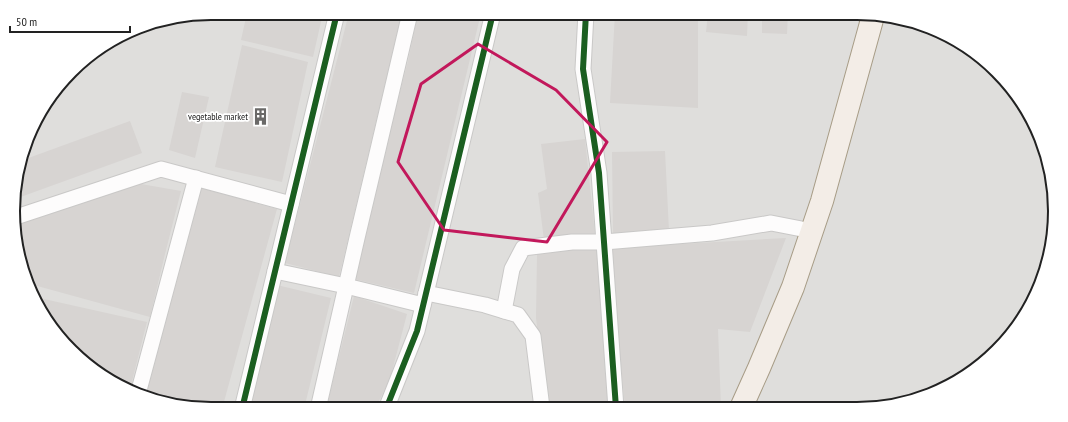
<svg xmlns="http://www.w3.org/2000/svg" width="1068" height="422" font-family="'PT Sans Narrow',sans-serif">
<rect width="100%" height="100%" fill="#f0eeeb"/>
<polygon fill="#dfdedc" points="211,13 857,13 920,23 987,62 1034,123 1055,198 1045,274 1022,321 987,360 944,389 883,407 211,409 148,399 90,368 40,310 17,249 15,185 39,112 81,62 147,24"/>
<g fill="#d7d4d2">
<polygon points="247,13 323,13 313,57 241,40"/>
<polygon points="349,13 402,13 339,277 285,263"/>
<polygon points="418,13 481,13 414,293 354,279 391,126 408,61"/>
<polygon points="615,13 698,13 698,108 610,103"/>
<polygon points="708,13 748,13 747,36 706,32"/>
<polygon points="762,13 788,13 787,34 762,33"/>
<polygon points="242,45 308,62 282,182 215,167"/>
<polygon points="182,92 209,97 195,158 169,150"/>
<polygon points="130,121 142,153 15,199 15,185 23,160"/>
<polygon points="585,139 595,234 544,240 538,193 547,189 541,144"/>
<polygon points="665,151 669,231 613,235 612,152"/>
<polygon points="141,184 181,191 165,254 150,317 30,284 17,249 16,224"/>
<polygon points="200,188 277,209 222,409 211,409 148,399 145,397"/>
<polygon points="786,238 750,332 718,329 721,408 625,408 610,248"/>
<polygon points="597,247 611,408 547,408 536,318 537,253"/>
<polygon points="277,285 331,298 304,409 247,409"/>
<polygon points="354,296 407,314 390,379 375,409 326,409"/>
<polygon points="35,297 147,322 130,389 90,368 40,310"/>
</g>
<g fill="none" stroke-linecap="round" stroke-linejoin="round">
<defs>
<g id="street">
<polyline points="586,13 583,69 599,173 616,408"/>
<polyline points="16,217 161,169 291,204"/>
<polyline points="275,271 346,286 423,305"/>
<polyline points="426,293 485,305 518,315 533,336 542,408"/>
<polyline points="504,311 512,269 523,248 572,242 604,242 712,233 771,223 812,231"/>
<polyline points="138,394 196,178"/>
<polyline points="242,409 337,13"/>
<polyline points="318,409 357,238 376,158 410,13"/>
<polyline points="386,409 417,331 493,13"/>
</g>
<polyline id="primary" points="741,408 759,368 793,287 822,201 873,16"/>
</defs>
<use href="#street" stroke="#c9c8c7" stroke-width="17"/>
<use href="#primary" stroke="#a79c86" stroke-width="24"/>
<use href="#street" stroke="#fdfcfc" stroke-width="15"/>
<use href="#primary" stroke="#f3ede7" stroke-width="22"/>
<defs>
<g id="cycleway">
<polyline points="586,13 583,69 599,173 616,408"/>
<polyline points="242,409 337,13"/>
<polyline points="386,409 417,331 493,13"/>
</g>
</defs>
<use href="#cycleway" stroke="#fff" stroke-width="8"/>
<use href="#cycleway" stroke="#1b5e20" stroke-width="6"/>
</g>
<path fill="none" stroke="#c2185b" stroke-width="3" stroke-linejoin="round" d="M478,44L556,90L607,142L547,242L444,230L398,162L421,84Z"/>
<defs>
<symbol id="building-bare" viewBox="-9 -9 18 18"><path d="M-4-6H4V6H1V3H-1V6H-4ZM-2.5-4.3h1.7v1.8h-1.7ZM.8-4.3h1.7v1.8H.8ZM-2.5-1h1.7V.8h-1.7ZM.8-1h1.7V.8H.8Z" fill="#6a6968" stroke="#fff" stroke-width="2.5" paint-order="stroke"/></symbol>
</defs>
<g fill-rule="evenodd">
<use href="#building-bare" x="248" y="104" width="25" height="25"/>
</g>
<g text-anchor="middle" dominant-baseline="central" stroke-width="3.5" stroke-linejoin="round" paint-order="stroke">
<g font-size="10" fill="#222" stroke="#fff" text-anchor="end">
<text x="248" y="116">vegetable market</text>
</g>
</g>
<path d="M0 0H1068V422H0ZM211 20H857A191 191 0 0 1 1048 211V211A191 191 0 0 1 857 402H211A191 191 0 0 1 20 211V211A191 191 0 0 1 211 20Z" fill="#fff" fill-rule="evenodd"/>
<path fill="none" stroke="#222" stroke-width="2" d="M211 20H857A191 191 0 0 1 1048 211V211A191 191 0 0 1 857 402H211A191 191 0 0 1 20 211V211A191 191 0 0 1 211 20Z"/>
<path d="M10 26v6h120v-6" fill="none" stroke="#222222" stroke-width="2"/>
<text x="16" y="26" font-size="12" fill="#222222" stroke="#ffffff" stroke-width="3" paint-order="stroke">50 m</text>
</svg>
